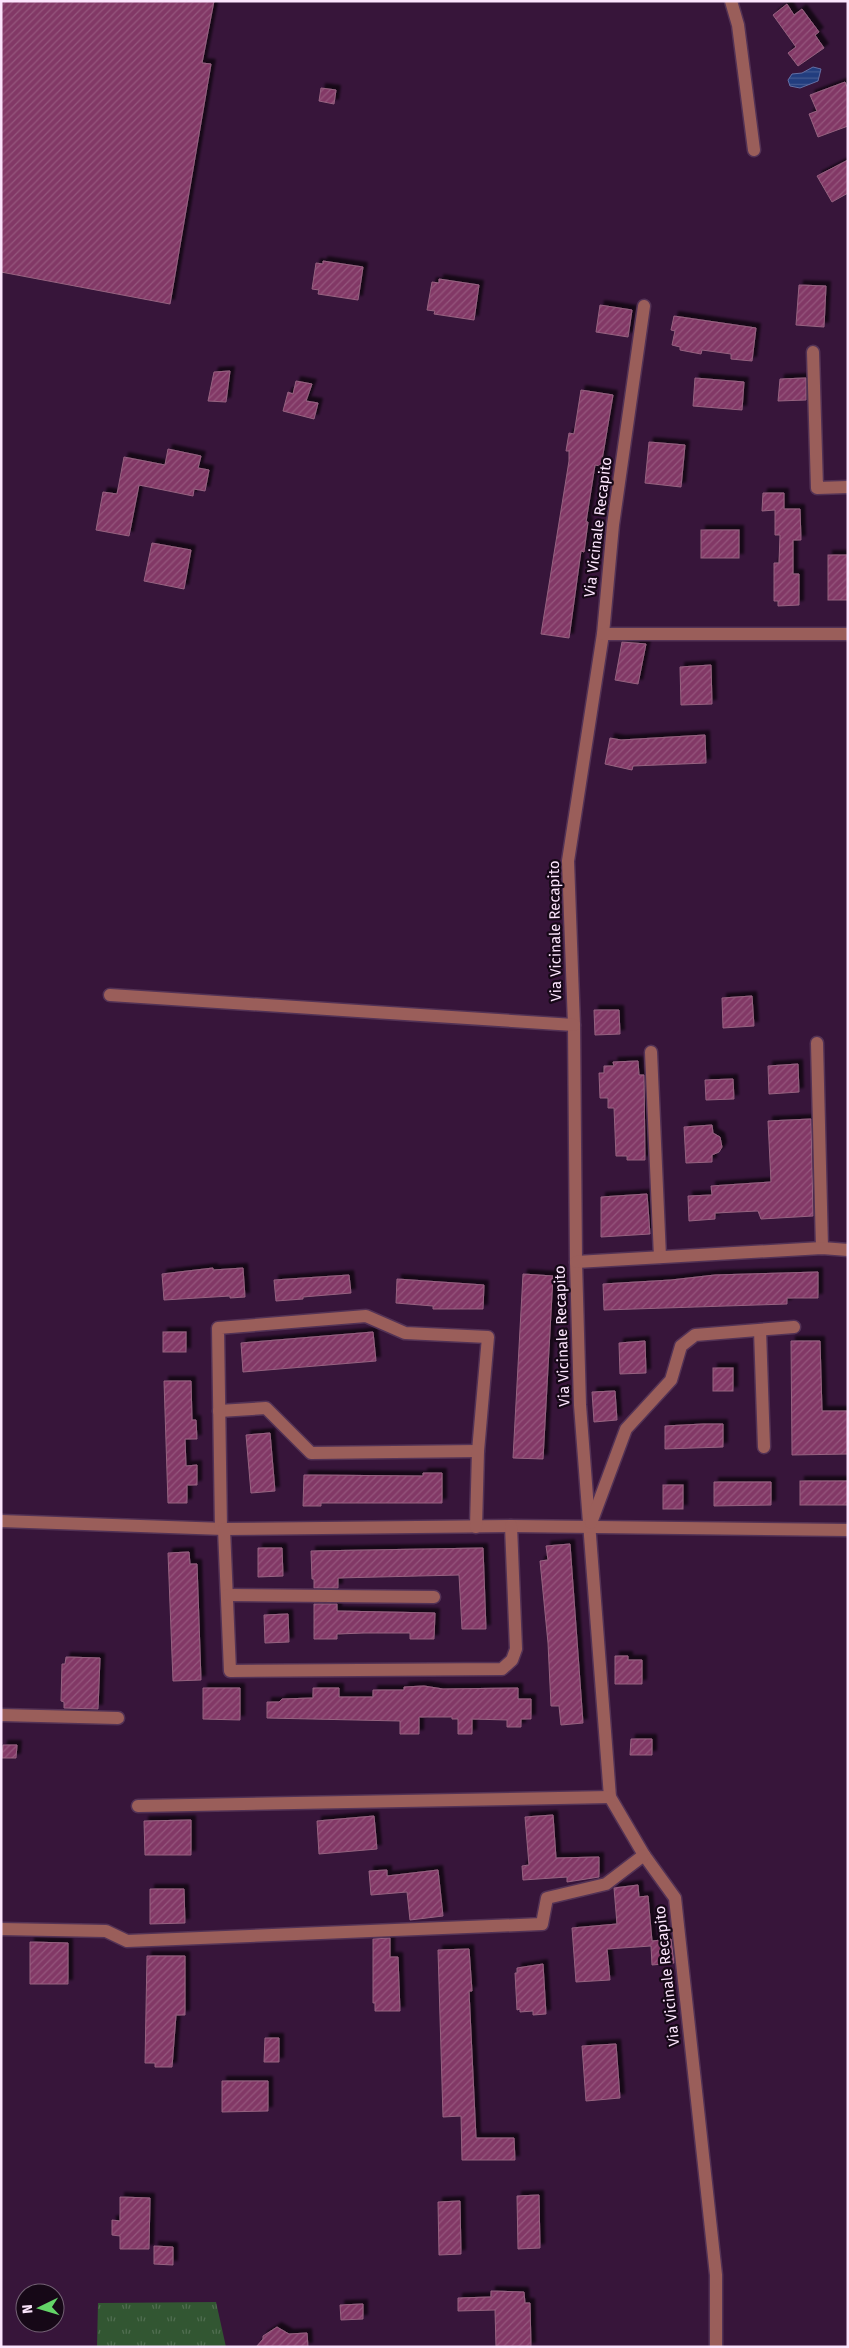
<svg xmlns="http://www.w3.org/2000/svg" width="849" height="2348" font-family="'Fira Sans',sans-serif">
<defs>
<pattern id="grass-tufts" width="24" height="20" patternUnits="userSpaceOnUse" patternTransform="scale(1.25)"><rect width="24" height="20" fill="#325632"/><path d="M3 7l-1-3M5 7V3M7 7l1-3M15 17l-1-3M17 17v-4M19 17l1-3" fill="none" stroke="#516e51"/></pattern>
<pattern id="water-rules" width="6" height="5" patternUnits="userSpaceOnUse" patternTransform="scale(1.25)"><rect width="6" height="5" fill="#223d7e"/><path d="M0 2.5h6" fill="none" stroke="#435991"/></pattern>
<pattern id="building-hatch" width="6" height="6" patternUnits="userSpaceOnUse" patternTransform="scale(1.25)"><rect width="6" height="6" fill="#823966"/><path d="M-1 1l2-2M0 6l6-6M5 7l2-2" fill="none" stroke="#95567d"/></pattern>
<filter id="shadow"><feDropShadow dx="4.5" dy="-4.5" stdDeviation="1" flood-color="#0009"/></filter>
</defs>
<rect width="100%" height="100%" fill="#37153a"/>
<polygon fill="url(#grass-tufts)" points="216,2302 226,2347 97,2347 98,2303"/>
<polygon fill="url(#water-rules)" stroke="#636fa4" points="813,67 821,69 818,81 800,88 790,86 788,80 792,74 802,73"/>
<g fill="url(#building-hatch)" stroke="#966280" filter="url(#shadow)">
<polygon points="1,1 214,1 202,63 211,64 170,304 1,272"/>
<polygon points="787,4 794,15 802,9 819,32 815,35 824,48 798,66 788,53 796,47 773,15"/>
<polygon points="845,82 848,89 848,126 818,137 809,114 817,111 810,95"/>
<polygon points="321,88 336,90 334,104 319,101"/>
<polygon points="848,160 848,193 832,202 817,176"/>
<polygon points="323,261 363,267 358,300 318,294 319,290 312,289 316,263 323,264"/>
<polygon points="439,279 479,285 474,320 434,314 435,311 427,310 432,282 439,283"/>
<polygon points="799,285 826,286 824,327 796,325"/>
<polygon points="600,305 632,310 628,337 596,332"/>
<polygon points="674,316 756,328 752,361 731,359 731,354 702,350 701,354 680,350 680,347 672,345 675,331 671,330"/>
<polygon points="230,371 226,402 208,401 214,372"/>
<polygon points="695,378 744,382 742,410 693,406"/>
<polygon points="806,378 806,400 778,401 780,379"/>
<polygon points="296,381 312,384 306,401 318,403 314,419 283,411 288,392 293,394"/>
<polygon points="581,390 613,395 601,466 595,465 586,522 588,522 584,552 581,551 569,638 541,634 569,461 569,451 566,451 569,433 574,434"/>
<polygon points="649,442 685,445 681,487 645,483"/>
<polygon points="168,449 201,456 198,468 209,470 205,491 194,489 193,496 139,485 129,536 96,530 103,492 117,494 124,457 165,465"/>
<polygon points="763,493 784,493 784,509 800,509 801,540 793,540 793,574 799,574 799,605 778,606 778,601 774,601 774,563 779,563 780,535 775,535 775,510 762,511"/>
<rect x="701" y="530" width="38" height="28"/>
<polygon points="152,543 191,550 184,589 144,581"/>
<rect x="828" y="555" width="20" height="45"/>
<polygon points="622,642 646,644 638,684 615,680"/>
<polygon points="711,665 712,704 681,705 680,667"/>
<polygon points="705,735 706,763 633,766 632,770 605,764 610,738 621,740"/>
<polygon points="752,996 754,1026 723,1028 722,998"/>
<polygon points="594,1010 619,1010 620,1034 595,1035"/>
<polygon points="638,1061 639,1075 644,1075 645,1160 627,1160 627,1156 616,1156 614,1108 608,1108 608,1098 600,1098 599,1073 604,1073 604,1066 614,1066 613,1062"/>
<polygon points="798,1064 799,1092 769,1094 768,1066"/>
<polygon points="733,1079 734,1099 706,1100 705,1080"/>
<polygon points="811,1119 813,1216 761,1219 758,1211 715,1213 715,1219 689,1221 688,1196 712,1195 711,1186 771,1182 768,1121"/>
<polygon points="712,1125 713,1133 720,1137 722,1147 719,1152 712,1155 712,1162 686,1163 684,1127"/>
<polygon points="647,1194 650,1234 601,1237 601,1197"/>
<polygon points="213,1268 213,1270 243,1268 245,1297 230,1298 230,1296 164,1300 162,1274"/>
<polygon points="818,1272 818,1298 787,1298 787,1304 604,1310 603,1284 671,1280 715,1275"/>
<polygon points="523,1274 553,1276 543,1459 513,1458"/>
<polygon points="349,1275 351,1293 303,1297 303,1299 276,1301 274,1280"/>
<polygon points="397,1279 484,1285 483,1309 433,1309 433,1306 396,1303"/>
<rect x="163" y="1332" width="23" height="20"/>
<polygon points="373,1332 376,1361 243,1372 241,1343"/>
<polygon points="645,1341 646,1373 620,1374 619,1343"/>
<polygon points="791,1341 820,1341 822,1411 848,1411 848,1454 792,1455"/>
<rect x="713" y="1368" width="20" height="23"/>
<polygon points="164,1381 191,1381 192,1420 196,1420 197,1439 185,1439 186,1466 197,1465 197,1485 187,1485 187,1503 168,1503"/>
<polygon points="615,1391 617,1420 594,1422 592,1392"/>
<polygon points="703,1424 723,1424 723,1447 665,1449 665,1426"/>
<polygon points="270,1433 275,1491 251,1493 246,1435"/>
<polygon points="423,1473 442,1473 442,1503 321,1503 321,1506 303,1506 304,1475 423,1476"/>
<rect x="800" y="1481" width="48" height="24"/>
<polygon points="714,1482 771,1482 771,1505 714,1506"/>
<rect x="663" y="1485" width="20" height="24"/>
<polygon points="570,1544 583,1723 561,1725 559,1706 551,1706 548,1643 540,1561 548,1560 546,1546"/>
<polygon points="258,1548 282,1548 283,1576 258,1577"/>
<polygon points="483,1548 486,1629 462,1629 459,1575 338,1578 338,1588 314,1588 314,1579 312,1579 311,1551"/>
<polygon points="189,1552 190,1564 197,1564 201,1680 173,1681 168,1553"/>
<polygon points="314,1604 337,1604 337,1611 435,1613 434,1639 410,1639 410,1633 364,1633 337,1634 337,1639 314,1639"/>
<polygon points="288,1614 289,1642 265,1643 264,1615"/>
<polygon points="615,1656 628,1656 628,1660 642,1660 642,1684 615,1684"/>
<polygon points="66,1657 100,1658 98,1709 64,1708 64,1702 61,1701 62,1664 65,1664"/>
<polygon points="424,1686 443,1689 518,1688 518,1699 531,1699 531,1719 521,1719 521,1727 507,1727 507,1720 472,1719 472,1734 458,1734 458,1719 452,1719 452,1717 419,1717 419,1734 400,1734 400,1721 267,1718 267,1702 279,1702 282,1699 313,1698 313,1688 339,1688 339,1697 373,1697 373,1690 404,1690 404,1687"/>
<polygon points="203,1688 240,1688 240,1720 203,1719"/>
<polygon points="631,1739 652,1739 652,1755 630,1755"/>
<polygon points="3,1745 17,1745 16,1758 2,1758"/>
<polygon points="553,1815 556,1858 599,1857 599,1877 567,1882 567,1877 523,1880 522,1866 529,1865 525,1817"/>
<polygon points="374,1816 377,1849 319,1854 317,1821"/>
<polygon points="191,1820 191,1855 145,1855 144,1821"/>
<polygon points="387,1870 387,1876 438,1870 443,1916 410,1920 407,1892 371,1895 369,1871"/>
<polygon points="638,1885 639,1897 648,1896 652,1941 671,1939 674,1963 652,1965 651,1946 607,1949 610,1980 576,1982 572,1928 617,1924 614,1888"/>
<polygon points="150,1889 184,1889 185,1923 150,1924"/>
<polygon points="390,1938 390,1957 398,1957 400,2011 375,2011 375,2003 373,2003 373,1939"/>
<polygon points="30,1942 68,1943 68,1984 30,1984"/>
<polygon points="469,1949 472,1991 469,1991 476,2138 514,2138 515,2160 462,2160 461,2116 443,2117 438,1950"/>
<polygon points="147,1956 185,1956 185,2015 176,2015 172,2067 155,2067 155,2063 145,2063"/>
<polygon points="543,1964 546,2014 533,2015 533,2011 520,2012 520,2009 517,2010 515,1973 517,1973 517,1968"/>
<polygon points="265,2038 279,2038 279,2062 264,2062"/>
<polygon points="616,2044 620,2098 586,2101 582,2046"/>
<polygon points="222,2081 268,2081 268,2111 222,2112"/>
<polygon points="539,2195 540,2248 518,2249 517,2196"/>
<polygon points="120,2197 150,2198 149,2249 120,2249 120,2236 112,2235 112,2220 120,2221"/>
<polygon points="460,2201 461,2254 439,2255 438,2202"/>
<polygon points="154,2246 173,2247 173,2265 154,2264"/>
<polygon points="491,2291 524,2292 525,2303 530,2303 531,2347 496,2347 495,2310 458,2311 458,2298 491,2297"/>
<polygon points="363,2304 363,2319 341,2320 340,2305"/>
<polygon points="277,2327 289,2334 307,2333 308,2347 256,2347 263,2339 263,2336"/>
</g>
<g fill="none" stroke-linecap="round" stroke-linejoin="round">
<defs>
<g id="minor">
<polyline points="731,1 738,25 754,150"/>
<polyline points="644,306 613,525 603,634 568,861 574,1025 576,1262 580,1405 610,1797 644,1855 675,1898 716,2275 716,2347"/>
<polyline points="813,352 817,488 848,487"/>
<polyline points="603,634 848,634"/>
<polyline points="110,995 574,1025"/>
<polyline points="817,1043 822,1248"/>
<polyline points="651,1052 660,1257"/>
<polyline points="576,1262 822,1248 848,1250"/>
<polyline points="760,1330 764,1447"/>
<polyline points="219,1411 266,1408 311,1453 478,1451"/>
<polyline points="1,1521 224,1529 511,1526 848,1530"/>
<polyline points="591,1523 626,1429 671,1380 681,1346 695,1335 794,1327"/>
<polyline points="221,1529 218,1328 366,1316 405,1333 488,1337 478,1451 476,1527"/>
<polyline points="224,1529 230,1671 502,1669 512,1660 516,1649 511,1526"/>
<polyline points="228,1595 434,1597"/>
<polyline points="1,1715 118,1718"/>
<polyline points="138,1806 610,1797"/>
<polyline points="1,1929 106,1931 127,1941 542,1924 547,1898 606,1884 644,1855"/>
</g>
</defs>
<use href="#minor" stroke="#533255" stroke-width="15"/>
<use href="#minor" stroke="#9a5e5a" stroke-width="12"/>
</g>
<g text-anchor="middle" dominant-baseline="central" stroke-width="4.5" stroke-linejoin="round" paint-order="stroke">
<g font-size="15" fill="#fce5fd" stroke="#160817">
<text transform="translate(598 527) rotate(-83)">Via Vicinale Recapito</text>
<text transform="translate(555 931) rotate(-91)">Via Vicinale Recapito</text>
<text transform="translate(562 1336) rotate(-92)">Via Vicinale Recapito</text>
<text transform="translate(667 1976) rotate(-96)">Via Vicinale Recapito</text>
</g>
</g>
<rect width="849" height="2348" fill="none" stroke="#fce5fd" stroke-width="5"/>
<g transform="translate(40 2308) rotate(265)"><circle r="24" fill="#160817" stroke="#726073"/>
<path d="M0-4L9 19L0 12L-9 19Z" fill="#63d468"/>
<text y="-8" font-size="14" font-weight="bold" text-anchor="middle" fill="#fce5fd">N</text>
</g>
</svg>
